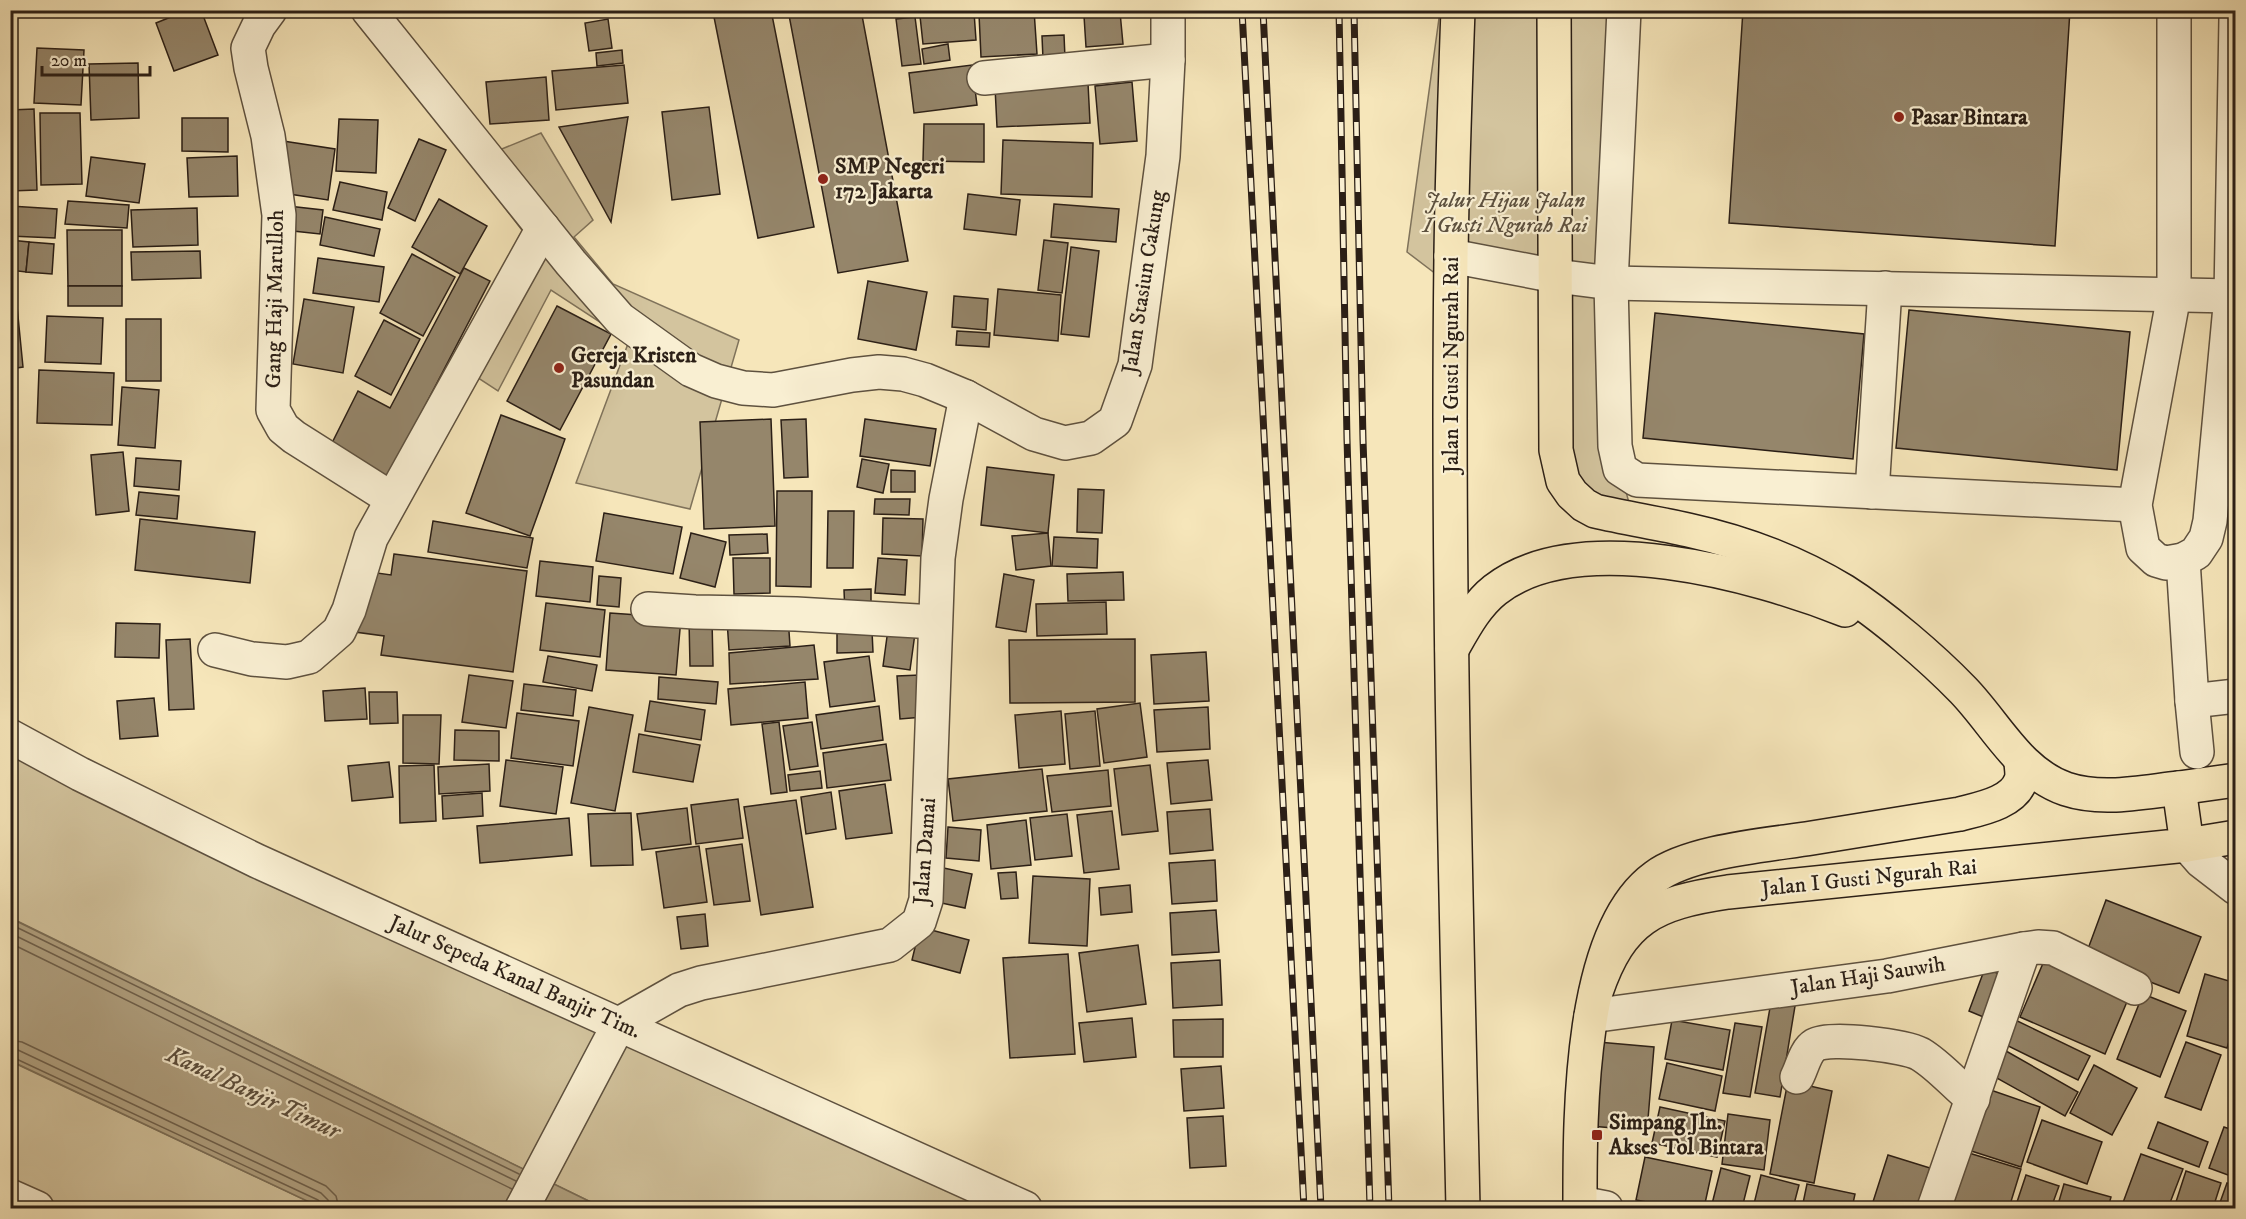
<svg xmlns="http://www.w3.org/2000/svg" width="2246" height="1219" font-family="'IM FELL DW Pica',serif">
<rect width="100%" height="100%" fill="#f6e6ba"/>
<filter id="stains"><feTurbulence type="fractalNoise" baseFrequency=".00333" numOctaves="4"/><feColorMatrix values="0 0 0 0 .2 0 0 0 0 .09 0 0 0 0 .02 0 0 0 .5 -.17"/></filter>
<radialGradient id="worn" r=".72"><stop offset=".6" stop-color="#630" stop-opacity="0"/><stop offset="1" stop-color="#630" stop-opacity=".3"/></radialGradient>
<g fill="#d3c49e" stroke="#7f725a" stroke-width="1.5">
<polygon points="1440,11 1624,11 1620,469 1633,518 1572,494 1556,276 1451,256 1453,287 1407,252"/>
<polygon points="541,133 593,220 574,237 613,284 739,340 690,509 576,483 629,341 551,290 498,391 472,374 528,238 470,162"/>
<polygon points="10,736 1023,1208 603,1208 11,918"/>
<polygon points="10,1061 322,1208 37,1208 11,1196"/>
</g>
<polygon fill="#b1a282" stroke="#7b6e57" stroke-width="1.5" points="10,918 603,1208 322,1208 11,1061"/>
<g fill="none" stroke-linecap="round" stroke-linejoin="round">
<g stroke="#6e604c" stroke-width="1.5">
<polyline points="10,924 519,1174"/>
<polyline points="10,933 516,1181"/>
<polyline points="10,943 512,1189"/>
<polyline points="10,1040 22,1042 326,1186 336,1196 339,1208"/>
<polyline points="10,1049 18,1050 321,1193 328,1200 330,1208"/>
<polyline points="10,1056 318,1200 322,1204 322,1208"/>
</g>
</g>
<g fill="#95866b" stroke="#2b1f16" stroke-width="1.5">
<polygon points="188,10 201,10 218,55 174,71 156,23"/>
<polygon points="604,10 626,10 626,13 604,16"/>
<polygon points="745,10 771,10 814,227 758,238 714,17"/>
<polygon points="788,10 861,10 908,261 838,273"/>
<polygon points="1034,10 1037,54 981,57 979,14"/>
<polygon points="1743,10 2070,10 2055,246 1729,223"/>
<polygon points="974,12 976,40 923,44 920,16"/>
<polygon points="1120,12 1123,44 1086,47 1084,16"/>
<polygon points="915,17 921,64 902,66 896,19"/>
<polygon points="608,19 612,48 589,51 585,23"/>
<polygon points="1064,35 1065,58 1043,59 1042,36"/>
<polygon points="948,44 950,60 924,64 922,49"/>
<polygon points="37,48 84,50 81,105 34,103"/>
<polygon points="622,50 623,63 597,66 596,53"/>
<polygon points="138,63 139,118 91,120 89,64"/>
<polygon points="624,65 628,103 556,110 552,71"/>
<polygon points="972,65 977,105 914,113 909,73"/>
<polygon points="546,77 549,120 490,124 486,82"/>
<polygon points="1132,82 1137,141 1100,144 1095,86"/>
<polygon points="1088,83 1090,123 997,127 995,87"/>
<polygon points="709,107 720,194 672,200 662,112"/>
<polygon points="34,109 37,190 10,191 10,110"/>
<polygon points="40,113 80,113 82,184 41,185"/>
<polygon points="628,117 611,222 559,127"/>
<polygon points="182,118 228,118 228,152 182,151"/>
<polygon points="339,119 378,120 376,173 336,171"/>
<polygon points="924,124 984,124 984,162 923,161"/>
<polygon points="419,139 446,150 415,221 388,208"/>
<polygon points="1003,140 1093,143 1092,197 1001,194"/>
<polygon points="283,141 335,149 328,200 276,192"/>
<polygon points="237,156 238,196 189,197 187,158"/>
<polygon points="91,157 145,164 139,203 86,196"/>
<polygon points="340,182 387,192 382,220 333,210"/>
<polygon points="968,194 1020,200 1016,235 964,229"/>
<polygon points="439,199 487,226 460,274 412,247"/>
<polygon points="68,201 129,205 127,228 65,224"/>
<polygon points="1054,204 1119,209 1116,242 1051,237"/>
<polygon points="10,206 57,209 55,238 10,236"/>
<polygon points="288,206 323,210 320,234 284,230"/>
<polygon points="197,208 198,245 133,247 131,210"/>
<polygon points="325,217 380,229 374,256 320,245"/>
<polygon points="67,230 122,230 122,286 68,286"/>
<polygon points="10,240 29,242 26,272 10,270"/>
<polygon points="1044,240 1068,243 1062,293 1038,290"/>
<polygon points="29,242 54,244 52,274 26,272"/>
<polygon points="1071,247 1099,251 1089,337 1061,334"/>
<polygon points="200,251 201,278 132,280 131,252"/>
<polygon points="412,254 455,277 423,336 380,313"/>
<polygon points="318,258 384,267 379,302 313,293"/>
<polygon points="464,268 490,281 388,477 330,447 358,391 390,408"/>
<polygon points="868,281 927,292 916,350 858,339"/>
<rect x="68" y="286" width="54" height="20"/>
<polygon points="998,289 1061,295 1058,341 994,335"/>
<polygon points="10,296 16,296 23,367 10,369"/>
<polygon points="954,296 988,299 986,330 952,327"/>
<polygon points="304,299 354,307 343,373 293,364"/>
<polygon points="557,306 611,334 560,430 507,401"/>
<polygon points="1909,310 2130,332 2117,470 1896,448"/>
<polygon points="1655,313 1864,334 1853,459 1643,438"/>
<polygon points="47,316 103,318 101,364 45,362"/>
<rect x="126" y="319" width="35" height="62"/>
<polygon points="384,320 420,339 391,395 355,376"/>
<polygon points="957,331 990,333 989,347 956,345"/>
<polygon points="39,370 114,373 112,425 37,423"/>
<polygon points="10,382 16,433 10,434"/>
<polygon points="122,387 159,390 155,448 118,445"/>
<polygon points="501,415 565,439 530,536 466,513"/>
<polygon points="771,419 775,526 704,529 700,422"/>
<polygon points="806,419 808,477 784,478 781,420"/>
<polygon points="865,419 936,429 930,466 860,456"/>
<polygon points="123,452 129,511 96,515 91,455"/>
<polygon points="136,458 181,461 179,490 134,486"/>
<polygon points="862,459 889,464 883,493 857,487"/>
<polygon points="987,467 1054,475 1048,533 981,525"/>
<polygon points="891,470 915,471 915,492 891,492"/>
<polygon points="1078,489 1104,490 1102,533 1077,532"/>
<polygon points="777,491 812,491 811,587 776,586"/>
<polygon points="139,492 179,496 177,519 136,515"/>
<polygon points="875,499 910,499 909,515 874,514"/>
<polygon points="828,511 854,511 853,568 827,568"/>
<polygon points="604,513 682,527 673,574 596,561"/>
<polygon points="883,518 923,519 922,556 882,554"/>
<polygon points="140,519 255,532 250,583 135,570"/>
<polygon points="433,521 533,538 527,568 428,552"/>
<polygon points="691,533 726,542 715,587 680,578"/>
<polygon points="1048,533 1051,566 1016,570 1012,536"/>
<polygon points="767,534 768,553 730,555 729,535"/>
<polygon points="1054,537 1098,539 1097,568 1052,566"/>
<polygon points="394,554 527,571 513,672 381,655 384,636 355,632 363,571 391,575"/>
<polygon points="733,558 770,558 770,593 734,594"/>
<polygon points="878,558 907,560 905,595 875,593"/>
<polygon points="540,561 593,567 590,602 536,596"/>
<polygon points="1123,572 1124,600 1068,601 1067,574"/>
<polygon points="1004,574 1034,580 1026,632 996,627"/>
<polygon points="599,576 621,578 619,607 597,605"/>
<polygon points="871,589 871,613 845,614 844,590"/>
<polygon points="1106,602 1107,634 1037,636 1036,604"/>
<polygon points="546,603 605,610 600,657 540,650"/>
<polygon points="610,613 681,618 676,675 606,670"/>
<polygon points="788,617 790,646 729,650 727,620"/>
<polygon points="712,619 713,666 690,666 689,620"/>
<polygon points="889,622 916,626 910,670 883,666"/>
<polygon points="116,623 160,624 159,658 115,657"/>
<polygon points="872,631 873,652 837,653 837,632"/>
<polygon points="190,639 194,709 169,710 166,640"/>
<polygon points="1135,639 1135,702 1010,703 1009,640"/>
<polygon points="814,645 818,679 730,684 729,653"/>
<polygon points="1206,652 1209,701 1154,704 1151,655"/>
<polygon points="548,656 597,665 592,691 543,682"/>
<polygon points="869,656 875,701 830,707 824,662"/>
<polygon points="469,675 513,681 506,728 462,722"/>
<polygon points="920,675 923,717 900,719 897,676"/>
<polygon points="659,677 718,682 716,704 658,699"/>
<polygon points="805,682 808,718 731,725 728,689"/>
<polygon points="524,684 576,690 573,716 521,710"/>
<polygon points="365,688 367,719 325,721 323,691"/>
<polygon points="369,692 397,692 398,723 370,724"/>
<polygon points="154,698 158,736 120,739 117,701"/>
<polygon points="650,701 705,710 701,740 645,731"/>
<polygon points="1140,703 1147,757 1104,763 1097,709"/>
<polygon points="879,706 883,740 821,749 816,715"/>
<polygon points="589,707 633,715 615,811 571,803"/>
<polygon points="1208,707 1210,749 1157,752 1154,710"/>
<polygon points="1061,711 1065,764 1019,768 1015,715"/>
<polygon points="1095,711 1100,766 1070,769 1065,714"/>
<polygon points="517,713 579,721 573,766 511,758"/>
<polygon points="403,715 441,715 439,764 403,763"/>
<polygon points="779,722 787,792 771,794 762,724"/>
<polygon points="812,722 818,766 790,770 783,726"/>
<polygon points="455,730 499,731 499,761 454,760"/>
<polygon points="639,734 700,745 693,782 633,772"/>
<polygon points="886,744 891,780 827,788 823,753"/>
<polygon points="506,760 563,767 556,814 500,806"/>
<polygon points="1208,760 1212,800 1171,804 1167,763"/>
<polygon points="389,762 393,797 352,801 348,766"/>
<polygon points="489,764 490,791 439,794 438,767"/>
<polygon points="434,765 436,821 400,823 399,766"/>
<polygon points="1150,765 1158,831 1122,835 1114,769"/>
<polygon points="1042,769 1047,811 953,821 948,779"/>
<polygon points="1108,770 1111,806 1052,812 1047,776"/>
<polygon points="820,771 822,788 790,791 788,775"/>
<polygon points="885,784 892,833 846,839 839,791"/>
<polygon points="831,792 836,829 806,834 801,797"/>
<polygon points="482,793 483,816 443,819 442,796"/>
<polygon points="738,799 743,838 696,844 691,805"/>
<polygon points="796,800 813,907 761,915 744,807"/>
<polygon points="687,808 691,844 642,850 637,814"/>
<polygon points="1210,809 1213,850 1170,854 1167,812"/>
<polygon points="1112,811 1119,869 1084,873 1077,815"/>
<polygon points="631,813 633,865 591,866 588,814"/>
<polygon points="1067,814 1072,856 1035,860 1030,818"/>
<polygon points="569,818 572,855 480,863 477,826"/>
<polygon points="1026,820 1031,865 991,869 987,825"/>
<polygon points="948,827 981,830 979,861 946,858"/>
<polygon points="742,844 750,901 714,905 706,849"/>
<polygon points="699,846 707,902 664,908 656,852"/>
<polygon points="1215,860 1217,901 1172,904 1169,863"/>
<polygon points="939,867 972,874 965,908 932,901"/>
<polygon points="1016,872 1018,898 1001,899 998,873"/>
<polygon points="1033,876 1090,879 1087,946 1029,943"/>
<polygon points="1130,885 1132,912 1101,915 1099,888"/>
<polygon points="2106,900 2201,937 2179,993 2085,957"/>
<polygon points="1216,910 1219,952 1172,955 1170,913"/>
<polygon points="705,914 708,946 681,949 677,917"/>
<polygon points="920,927 969,940 960,973 912,960"/>
<polygon points="1138,945 1146,1004 1087,1012 1079,953"/>
<polygon points="1068,954 1075,1054 1010,1058 1003,958"/>
<polygon points="1220,960 1222,1005 1173,1008 1171,963"/>
<polygon points="2044,961 2129,997 2105,1054 2020,1017"/>
<polygon points="1985,968 2009,978 1993,1021 1969,1011"/>
<polygon points="2205,974 2236,983 2236,1019 2227,1048 2187,1036"/>
<polygon points="2143,994 2186,1011 2160,1077 2117,1059"/>
<polygon points="1771,1002 1795,1006 1780,1097 1755,1093"/>
<polygon points="2009,1017 2090,1056 2078,1080 1998,1041"/>
<polygon points="1132,1018 1136,1057 1084,1062 1079,1023"/>
<polygon points="1223,1019 1223,1057 1174,1057 1173,1020"/>
<polygon points="1672,1020 1730,1030 1723,1070 1665,1059"/>
<polygon points="1735,1023 1762,1027 1750,1097 1723,1093"/>
<polygon points="1598,1042 1654,1047 1647,1131 1591,1126"/>
<polygon points="2186,1042 2221,1055 2201,1110 2165,1097"/>
<polygon points="1999,1047 2078,1092 2065,1116 1986,1072"/>
<polygon points="1667,1063 1722,1076 1715,1111 1659,1099"/>
<polygon points="2094,1065 2137,1088 2112,1135 2070,1113"/>
<polygon points="1221,1066 1224,1108 1184,1111 1181,1069"/>
<polygon points="1788,1081 1832,1091 1814,1183 1770,1174"/>
<polygon points="1982,1087 2040,1107 2021,1167 1962,1148"/>
<polygon points="1660,1107 1725,1121 1717,1157 1652,1143"/>
<polygon points="1728,1114 1770,1120 1764,1170 1722,1164"/>
<polygon points="1223,1116 1226,1166 1190,1168 1187,1118"/>
<polygon points="2042,1120 2102,1142 2087,1184 2027,1162"/>
<polygon points="2158,1122 2208,1142 2199,1167 2148,1148"/>
<polygon points="2224,1127 2236,1131 2236,1178 2209,1168"/>
<polygon points="1969,1153 2021,1169 2009,1208 1964,1208 1953,1205"/>
<polygon points="2141,1154 2183,1169 2168,1208 2121,1208"/>
<polygon points="1888,1155 1930,1168 1918,1208 1871,1208"/>
<polygon points="1645,1157 1712,1171 1704,1208 1678,1208 1636,1200"/>
<polygon points="1721,1168 1750,1176 1742,1208 1711,1208"/>
<polygon points="2186,1171 2221,1183 2213,1208 2174,1208"/>
<polygon points="1761,1175 1799,1185 1793,1208 1753,1208"/>
<polygon points="2026,1175 2059,1186 2051,1208 2015,1208"/>
<polygon points="2227,1183 2236,1186 2236,1208 2218,1208"/>
<polygon points="1807,1184 1855,1194 1852,1208 1802,1208"/>
<polygon points="2064,1184 2111,1197 2108,1208 2057,1208"/>
</g>
<g fill="none" stroke-linecap="round" stroke-linejoin="round">
<defs>
<g id="minor">
<polyline points="270,10 259,25 248,48 251,68 268,136 279,215 273,410 283,428 294,437 392,499"/>
<polyline points="368,10 571,263 620,319 691,370 716,381 743,388 773,390 852,375 879,372 903,374 925,380 966,397 1034,434 1065,443 1091,438 1115,421 1135,365 1163,156 1168,60 1168,10"/>
<polyline points="1624,10 1611,283 1615,446 1620,469 1637,480 2135,505"/>
<polyline points="2174,10 2174,295 2135,505 2143,548 2156,560 2166,563 2183,560 2196,553 2206,538 2210,521 2231,296 2236,19"/>
<polyline points="984,78 1168,60"/>
<polyline points="1451,256 1556,276 1611,283 2231,296"/>
<polyline points="1872,492 1885,288"/>
<polyline points="2183,560 2192,701"/>
<polyline points="648,609 695,612 796,614 935,622"/>
<polyline points="215,650 252,659 287,662 309,657 339,631 349,610 371,538 543,228"/>
<polyline points="10,736 80,774 257,861 1025,1208"/>
<polyline points="2197,752 2192,701 2236,696"/>
<polyline points="2187,845 2201,861 2236,888"/>
<polyline points="1591,1016 1887,976 2024,949 2038,947 2053,948 2135,988"/>
<path d="M1797,1077C1802,1068 1805,1051 1815,1045C1830,1036 1905,1046 1920,1054C1940,1066 1955,1085 1973,1099"/>
<polyline points="10,1196 37,1208"/>
<polyline points="1580,1203 1606,1208"/>
<polyline points="522,1208 619,1024 679,990 701,983 890,945 919,922 926,900 938,558 946,499 966,397"/>
<polyline points="1934,1208 2024,949"/>
</g>
<g id="major">
<path d="M1458,10C1455,93 1452,175 1451,257C1447,574 1456,892 1463,1208"/>
<path d="M1554,10L1556,450L1563,481L1572,494L1584,505L1595,511C1625,518 1657,523 1688,530C1743,542 1796,562 1844,591C1882,615 1932,658 1963,690C1996,724 2019,773 2066,789C2102,801 2142,792 2179,788L2187,845L1728,892C1654,903 1621,918 1596,992"/>
<path d="M1452,649C1464,628 1476,605 1495,590C1578,525 1757,575 1845,610"/>
<path d="M1580,1208C1580,1121 1578,933 1655,877C1690,851 1768,845 1812,838C1862,830 1911,822 1960,814C1979,809 2014,803 2021,780C2023,774 2021,767 2021,761"/>
</g>
<g id="highway">
<polyline points="2179,788 2236,780"/>
<polyline points="2187,845 2236,837"/>
</g>
</defs>
<use href="#minor" stroke="#5e513f" stroke-width="36"/>
<use href="#major" stroke="#2b1f16" stroke-width="36"/>
<use href="#highway" stroke="#2b1f16" stroke-width="36"/>
<use href="#minor" stroke="#f9efd2" stroke-width="33"/>
<use href="#major" stroke="#f6e6ba" stroke-width="33"/>
<use href="#highway" stroke="#f6e6ba" stroke-width="33"/>
<defs>
<g id="rail">
<polyline points="1242,10 1304,1208"/>
<polyline points="1263,10 1321,1208"/>
<polyline points="1339,10 1347,439 1370,1208"/>
<polyline points="1354,10 1363,440 1389,1208"/>
</g>
</defs>
<use href="#rail" stroke="#2b1f16" stroke-width="7"/>
<use href="#rail" stroke="#f9efd2" stroke-width="4.5" stroke-dasharray="14" stroke-linecap="butt"/>
</g>
<g fill="#8f2418" stroke="#f9efd2" stroke-width="2">
<circle cx="1899" cy="117" r="6"/>
<circle cx="823" cy="179" r="6"/>
<circle cx="559" cy="368" r="6"/>
<rect x="1591" y="1129" width="12" height="12" rx="3"/>
</g>
<g text-anchor="middle" dominant-baseline="central" stroke-width="4.5" stroke-linejoin="round" paint-order="stroke">
<g font-size="22" font-weight="bold" fill="#2b1f16" stroke="#f9efd2" text-anchor="start">
<text x="1911" y="117">Pasar Bintara</text>
<text x="835" y="166">SMP Negeri<tspan x="835" dy="25">172 Jakarta</tspan></text>
<text x="571" y="355">Gereja Kristen<tspan x="571" dy="25">Pasundan</tspan></text>
<text x="1609" y="1122">Simpang Jln.<tspan x="1609" dy="25">Akses Tol Bintara</tspan></text>
</g>
<g font-size="22" font-style="italic" fill="#5d513f" stroke="#f9efd2">
<text x="1505" y="200">Jalur Hijau Jalan<tspan x="1505" dy="25">I Gusti Ngurah Rai</tspan></text>
</g>
<g font-size="22" fill="#2b1f16" stroke="#f9efd2">
<text transform="translate(1144 282) rotate(-81)">Jalan Stasiun Cakung</text>
<text transform="translate(275 299) rotate(-89)">Gang Haji Marulloh</text>
<text transform="translate(1451 365) rotate(-90)">Jalan I Gusti Ngurah Rai</text>
<text transform="translate(925 851) rotate(-86)">Jalan Damai</text>
<text transform="translate(1869 878) rotate(-6)">Jalan I Gusti Ngurah Rai</text>
<text transform="translate(1868 976) rotate(-9)">Jalan Haji Sauwih</text>
<text transform="translate(515 977) rotate(24)">Jalur Sepeda Kanal Banjir Tim.</text>
</g>
<g font-size="24" font-style="italic" fill="#5a4d3c" stroke="#f9efd2">
<text transform="translate(253 1093) rotate(25)">Kanal Banjir Timur</text>
</g>
</g>
<rect width="2246" height="1219" fill="none" stroke="#f6e6ba" stroke-width="36"/>
<rect x="12" y="12" width="2222" height="1195" fill="none" stroke="#2b1f16" stroke-width="3"/>
<rect x="18" y="18" width="2210" height="1183" fill="none" stroke="#2b1f16" stroke-width="1.5"/>
<path d="M42 66v9h108v-9" fill="none" stroke="#2b1f16" stroke-width="3"/>
<text x="51" y="66" font-size="18" fill="#2b1f16" stroke="#f9efd2" stroke-width="4.5" paint-order="stroke">20 m</text>
<rect width="100%" height="100%" filter="url(#stains)"/>
<rect width="100%" height="100%" fill="url(#worn)"/>
</svg>
